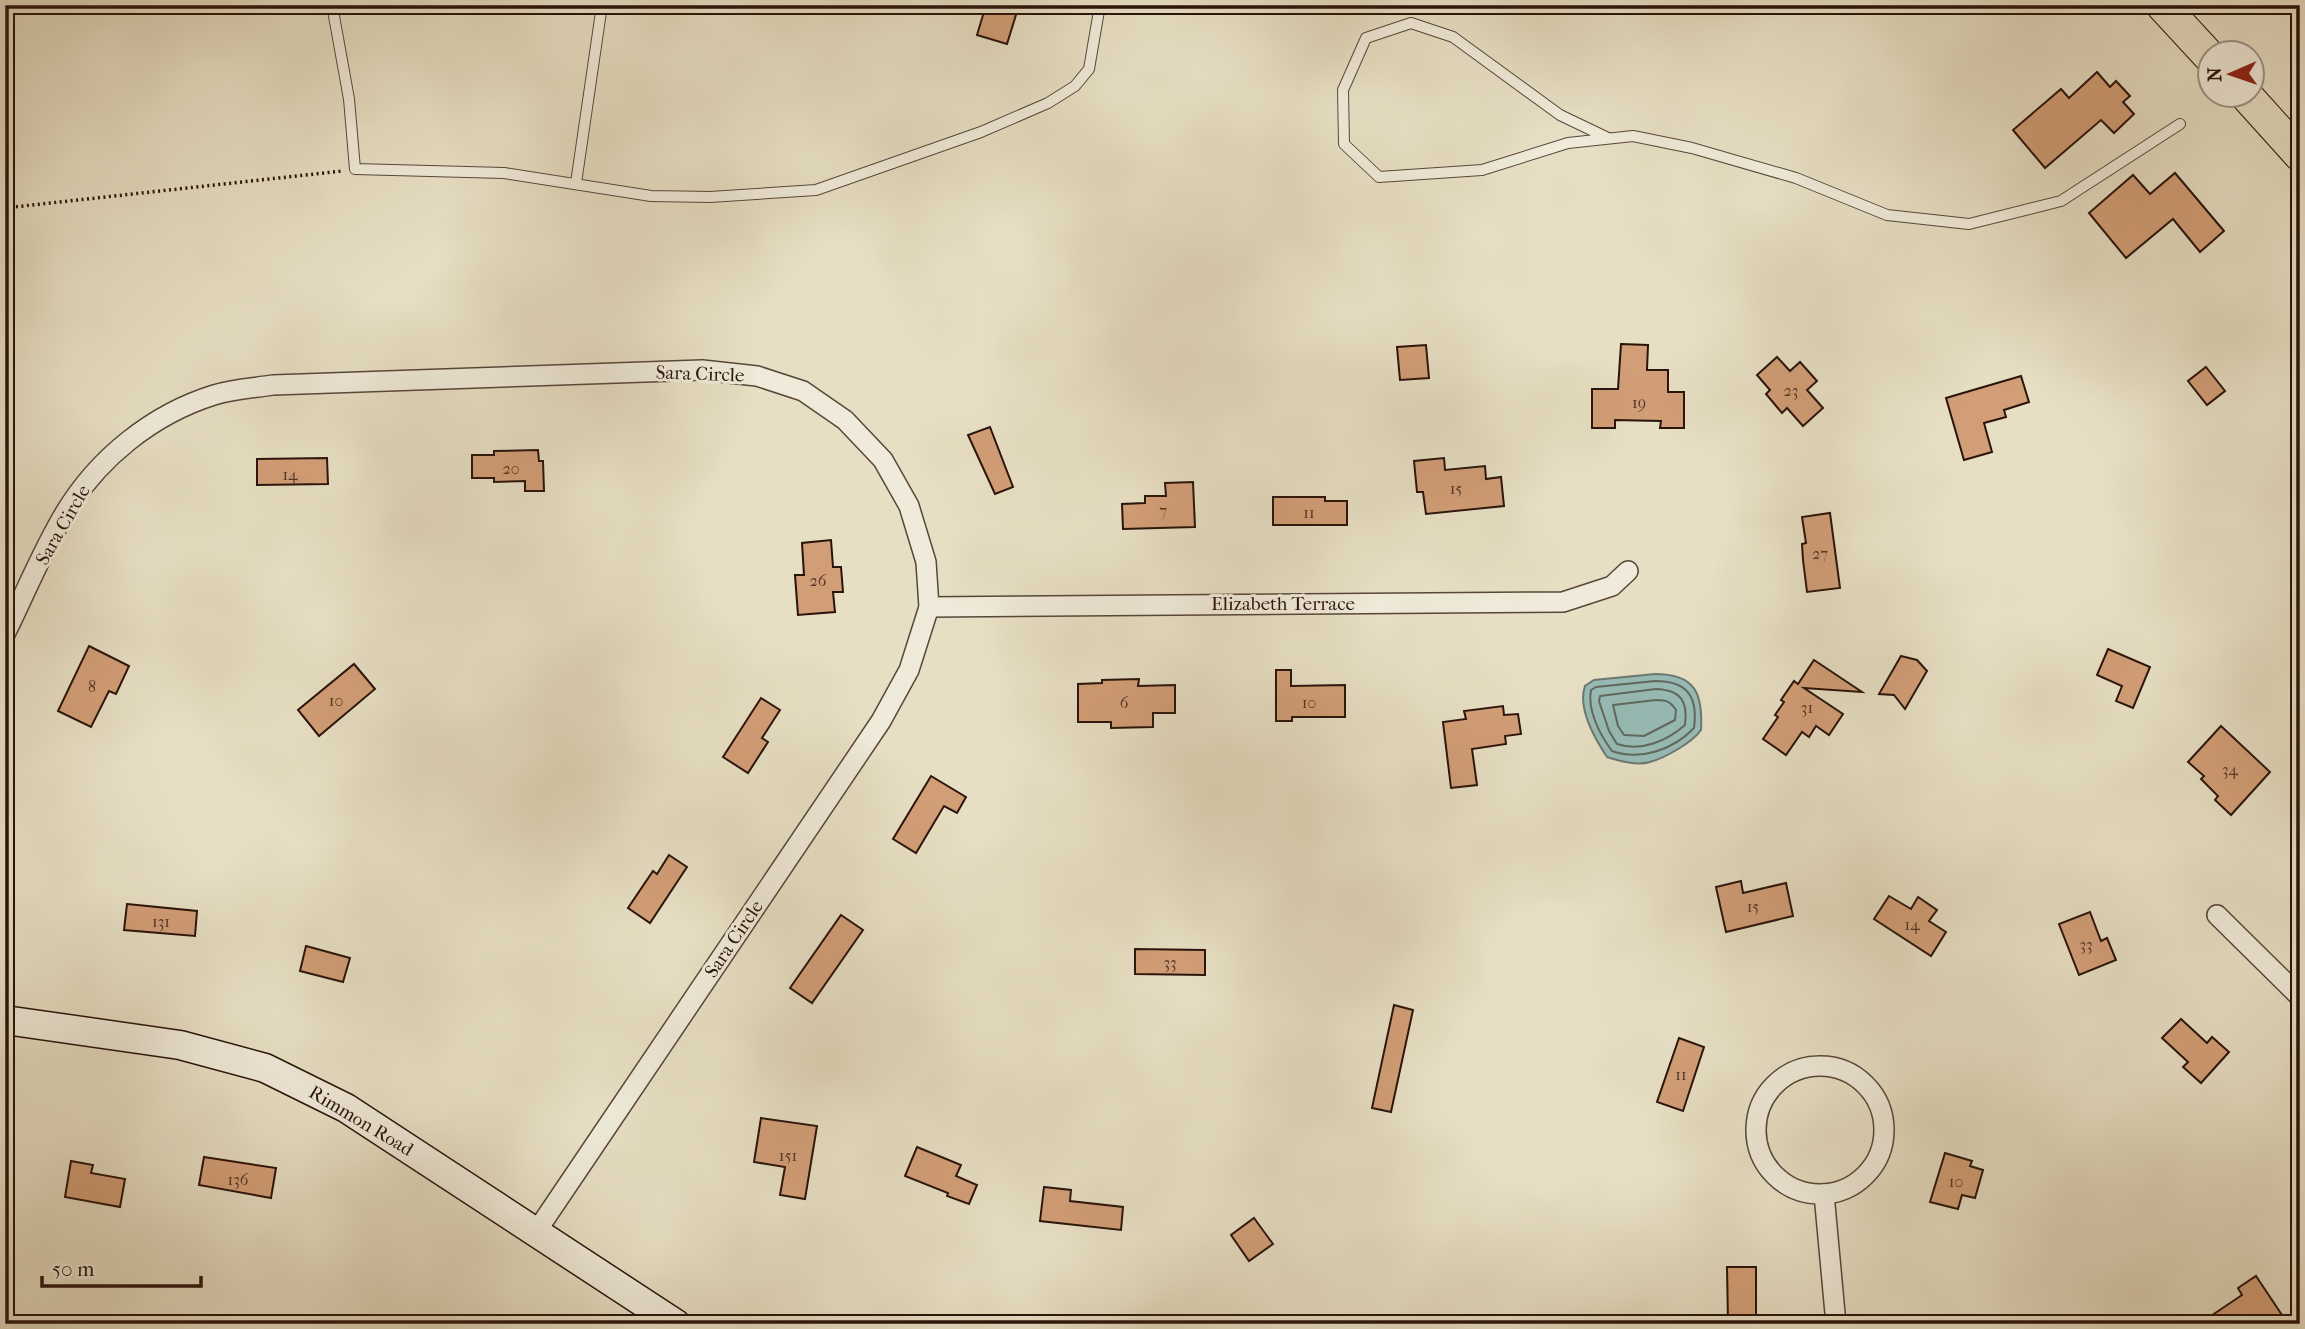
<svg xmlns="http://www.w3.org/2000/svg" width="2305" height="1329" font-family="'IM FELL French Canon',serif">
<rect width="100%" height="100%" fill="#e7dfc4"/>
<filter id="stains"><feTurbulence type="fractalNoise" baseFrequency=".00286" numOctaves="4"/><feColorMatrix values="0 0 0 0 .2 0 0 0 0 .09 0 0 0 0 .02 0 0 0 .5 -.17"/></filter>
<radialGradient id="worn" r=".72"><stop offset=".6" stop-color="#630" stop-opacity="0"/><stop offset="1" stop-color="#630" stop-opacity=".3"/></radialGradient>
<path fill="#97bcb6" stroke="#6b7872" stroke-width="2" d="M1655,674C1695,674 1703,693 1701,730C1693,742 1665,758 1650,762C1637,766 1620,761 1607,757C1595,739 1577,709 1585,686L1594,680Z"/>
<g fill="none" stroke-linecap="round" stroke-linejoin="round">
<g stroke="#606860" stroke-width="2">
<path d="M1655,681C1688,681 1698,697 1694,728C1673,750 1640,761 1612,751C1600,735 1587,710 1591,690L1596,687Z"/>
<path d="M1656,689C1681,690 1688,701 1685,725C1667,741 1641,752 1617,744L1609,731L1599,701L1600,696Z"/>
<path d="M1656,700C1666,700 1670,701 1676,710L1675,720L1644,736L1624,735L1618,726L1613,705Z"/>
</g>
</g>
<g fill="#d29e77" stroke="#29130b" stroke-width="2">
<polygon points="986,5 1019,5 1007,44 977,35"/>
<polygon points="2097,72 2110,87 2116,81 2130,96 2123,102 2134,114 2114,133 2101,120 2045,168 2013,130 2061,89 2069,98"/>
<polygon points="2175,173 2224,231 2200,252 2173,219 2126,258 2089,213 2133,175 2150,194"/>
<polygon points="1621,344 1648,345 1647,370 1668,370 1668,392 1684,392 1684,428 1660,428 1661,421 1615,420 1615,428 1592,428 1592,389 1618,389"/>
<polygon points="1426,345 1429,378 1400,380 1397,347"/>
<polygon points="1777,357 1790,371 1800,362 1817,381 1807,390 1823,408 1803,426 1787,408 1782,413 1766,394 1770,390 1757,375"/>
<polygon points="2206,367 2225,391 2207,405 2188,381"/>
<polygon points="2021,376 2029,402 2004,410 2006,417 1984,423 1992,452 1964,460 1946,398"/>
<polygon points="990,427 1013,487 995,494 968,435"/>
<polygon points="538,450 539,461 543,461 544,491 525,491 525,481 494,482 494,478 472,478 472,455 494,455 494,451"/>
<polygon points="327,458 328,484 257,485 257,459"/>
<polygon points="1444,458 1445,470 1485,466 1486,479 1501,477 1504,506 1426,514 1423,492 1417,492 1414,461"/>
<polygon points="1193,482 1195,527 1123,529 1122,504 1145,503 1145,496 1166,496 1165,483"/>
<polygon points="1273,497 1325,497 1325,501 1347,501 1347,525 1273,525"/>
<polygon points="1830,513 1840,588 1807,592 1803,560 1802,544 1806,543 1802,517"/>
<polygon points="831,540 833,567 841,567 843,592 833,592 835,612 798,615 795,575 804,575 802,543"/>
<polygon points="89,646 129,666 116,694 109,691 91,727 58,711"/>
<polygon points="2108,649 2150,667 2133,708 2116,701 2122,686 2097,675"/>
<polygon points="1901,656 1917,660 1927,671 1905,709 1894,695 1879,694"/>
<polygon points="1814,660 1862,692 1804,688 1843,714 1829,735 1816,726 1809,737 1802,732 1786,755 1763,739 1778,717 1775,715 1784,702 1781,700 1794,681 1798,684"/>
<polygon points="354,664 375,689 319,736 298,710"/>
<polygon points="1276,670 1291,670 1291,686 1345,685 1345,717 1292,717 1292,721 1276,721"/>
<polygon points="1139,679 1138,686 1175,685 1175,713 1153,713 1153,727 1111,728 1111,722 1078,722 1078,684 1102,683 1102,680"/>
<polygon points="761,698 780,710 762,738 768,742 748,773 723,757"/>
<polygon points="1503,706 1504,715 1518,714 1521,734 1505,736 1506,744 1472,749 1477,785 1451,788 1443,722 1466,719 1464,711"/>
<polygon points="2221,726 2270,772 2231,815 2215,800 2218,796 2201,779 2204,776 2188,762"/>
<polygon points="931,776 966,797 957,813 944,806 916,853 893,839"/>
<polygon points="669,855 687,867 650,923 628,908 653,871 657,874"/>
<polygon points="1741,881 1743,893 1786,883 1793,916 1726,932 1716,887"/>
<polygon points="1889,896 1911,909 1918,897 1937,910 1929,921 1946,932 1931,956 1874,919"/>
<polygon points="127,904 197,911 195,936 124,930"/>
<polygon points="2090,912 2101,941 2107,938 2116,960 2079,975 2059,924"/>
<polygon points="841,915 863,930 812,1003 790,988"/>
<polygon points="306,946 350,958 343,982 300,971"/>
<polygon points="1135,949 1205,950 1205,975 1135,974"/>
<polygon points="1394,1005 1413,1010 1391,1112 1372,1108"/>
<polygon points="2181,1019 2207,1043 2212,1037 2229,1052 2201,1083 2183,1067 2188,1062 2162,1038"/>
<polygon points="1679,1038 1704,1047 1683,1111 1657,1102"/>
<polygon points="761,1118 817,1126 805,1199 780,1195 785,1167 754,1162"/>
<polygon points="917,1147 961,1165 956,1176 977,1185 969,1204 947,1196 948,1193 905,1176"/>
<polygon points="1945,1153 1972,1161 1970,1166 1983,1170 1975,1198 1962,1195 1958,1209 1930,1202"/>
<polygon points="204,1157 276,1168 271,1198 199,1185"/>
<polygon points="71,1161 93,1165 91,1173 125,1179 120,1207 65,1197"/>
<polygon points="1044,1187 1071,1190 1070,1201 1123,1207 1121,1230 1040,1221"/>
<polygon points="1254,1218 1273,1244 1249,1261 1231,1235"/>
<polygon points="1727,1267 1756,1267 1756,1316 1753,1316 1753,1324 1728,1324"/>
<polygon points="2256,1276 2288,1324 2199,1324 2242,1295 2238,1288"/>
</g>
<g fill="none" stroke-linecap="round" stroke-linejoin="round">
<defs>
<g id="lane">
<polyline points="332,5 349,99 355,169 504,173 651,196 710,197 816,190 981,132 1048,103 1075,86 1089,69 1100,5"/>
<polyline points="1608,138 1560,115 1453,37 1411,23 1366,38 1343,90 1344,144 1379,177 1482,170 1568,143 1633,136 1692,148 1796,178 1887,215 1969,224 2061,201 2180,124"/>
<polyline points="576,183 602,5"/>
</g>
<g id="street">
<polyline points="929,607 1563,602 1612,586 1628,571"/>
<path d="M5,634C25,594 42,551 65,513C98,458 153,414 214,395C233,389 254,388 273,385L702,370L757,376L803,391L845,420L883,460L909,506L926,562L929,607L909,670L881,721L536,1232"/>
<polyline points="2217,915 2300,997"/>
<circle cx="1820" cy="1130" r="64"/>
<polyline points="1824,1194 1836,1324"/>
</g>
<polyline id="secondary" points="5,1020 180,1045 265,1068 346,1108 676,1324"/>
<g id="primary">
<polyline points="2162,5 2210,57"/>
<polyline points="2245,94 2300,155"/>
</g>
</defs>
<use href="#lane" stroke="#584639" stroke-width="12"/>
<use href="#street" stroke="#584639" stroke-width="22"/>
<use href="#secondary" stroke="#29130b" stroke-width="31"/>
<use href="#primary" stroke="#29130b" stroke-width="34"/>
<polyline stroke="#29130b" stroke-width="3.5" stroke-dasharray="2 3.5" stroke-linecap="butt" points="5,208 342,171"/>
<use href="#lane" stroke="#efead9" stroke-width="10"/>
<use href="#street" stroke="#efead9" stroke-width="19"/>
<use href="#secondary" stroke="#efead9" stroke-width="28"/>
<use href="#primary" stroke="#e7dfc4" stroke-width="32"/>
</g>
<g text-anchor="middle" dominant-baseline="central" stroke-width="6" stroke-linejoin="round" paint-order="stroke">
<g font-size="16" fill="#533626">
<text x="1791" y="390">23</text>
<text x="1639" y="402">19</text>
<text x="511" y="468">20</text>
<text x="290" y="474">14</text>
<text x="1456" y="488">15</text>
<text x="1163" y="510">7</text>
<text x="1309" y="512">11</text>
<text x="1820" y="553">27</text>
<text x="818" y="580">26</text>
<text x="92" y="686">8</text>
<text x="336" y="700">10</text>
<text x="1124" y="702">6</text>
<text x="1309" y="702">10</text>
<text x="1807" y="707">31</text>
<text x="2230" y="769">34</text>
<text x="1753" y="906">15</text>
<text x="161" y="921">131</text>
<text x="1912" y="924">14</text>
<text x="2086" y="944">33</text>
<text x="1170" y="962">33</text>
<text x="1681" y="1074">11</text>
<text x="788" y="1155">151</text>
<text x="238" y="1179">136</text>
<text x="1956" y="1181">10</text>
</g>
<g font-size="19" fill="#29130b" stroke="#efead9">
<text transform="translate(700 374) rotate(2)">Sara Circle</text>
<text transform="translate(63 525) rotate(-60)">Sara Circle</text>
<text x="1283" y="604">Elizabeth Terrace</text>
<text transform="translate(734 939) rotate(-56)">Sara Circle</text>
<text transform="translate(361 1121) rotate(31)">Rimmon Road</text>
</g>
</g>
<rect width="2305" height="1329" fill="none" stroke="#e7dfc4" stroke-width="28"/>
<rect x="7" y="7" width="2291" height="1315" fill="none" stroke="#29130b" stroke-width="3.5"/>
<rect x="14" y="14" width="2277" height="1301" fill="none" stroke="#29130b" stroke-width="2"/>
<g transform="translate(2231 74) rotate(268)"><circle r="33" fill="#efead9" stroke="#a09487" stroke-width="2"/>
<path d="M0-5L12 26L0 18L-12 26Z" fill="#8f2418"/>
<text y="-10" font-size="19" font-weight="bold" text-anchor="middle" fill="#29130b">N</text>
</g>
<path d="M42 1276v10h159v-10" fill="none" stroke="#29130b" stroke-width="3.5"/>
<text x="52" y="1276" font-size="21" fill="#29130b" stroke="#efead9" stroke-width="5" paint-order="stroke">50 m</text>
<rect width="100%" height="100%" filter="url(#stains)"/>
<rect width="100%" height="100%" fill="url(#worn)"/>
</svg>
